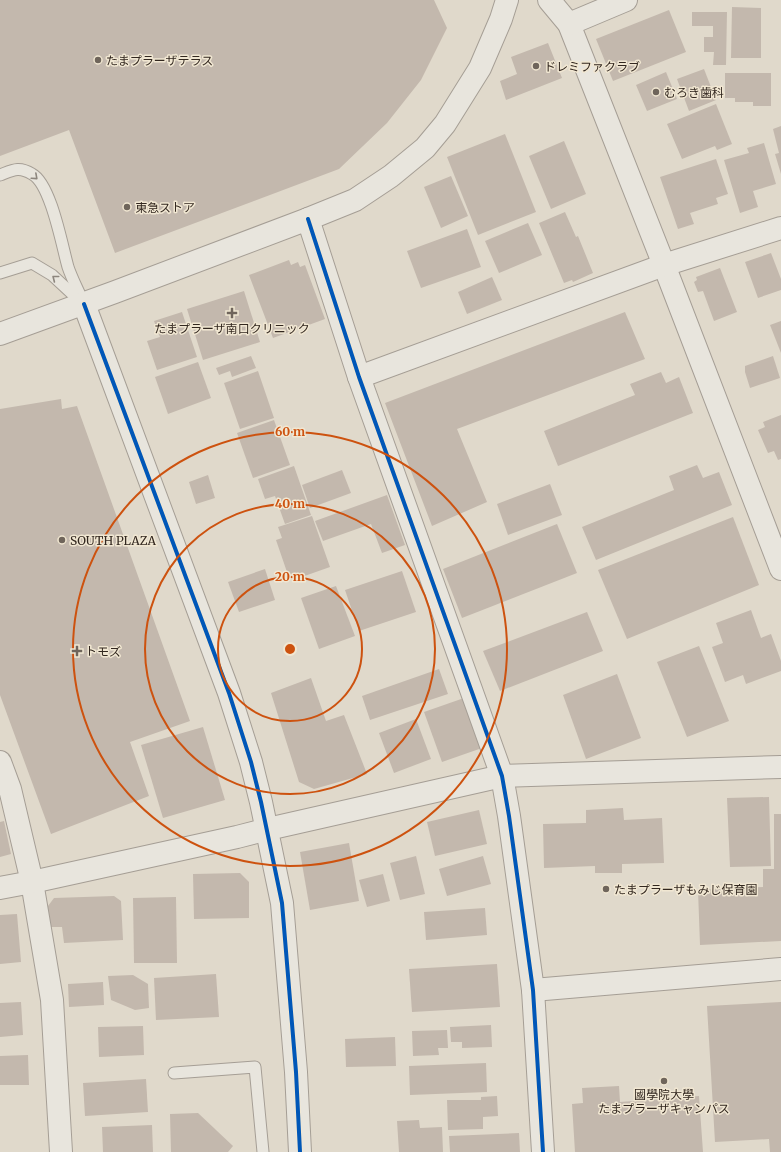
<svg xmlns="http://www.w3.org/2000/svg" width="781" height="1152" font-family="Merriweather,'Noto Sans JP',serif">
<rect width="100%" height="100%" fill="#e0d9cb"/>
<g fill="#c3b8ad">
<polygon points="0,0 434,0 447,28 421,80 387,123 339,169 115,253 69,130 0,156"/>
<polygon points="732,7 761,8 761,58 731,58"/>
<polygon points="669,10 686,52 613,81 596,39"/>
<polygon points="692,12 727,12 726,65 713,65 714,52 704,52 704,37 713,37 713,26 692,26"/>
<polygon points="548,43 562,78 506,100 500,81 517,74 511,57"/>
<polygon points="704,69 716,100 689,111 677,79"/>
<polygon points="666,72 677,99 647,111 636,85"/>
<polygon points="725,73 771,73 771,106 753,106 753,102 735,102 735,98 725,98"/>
<polygon points="716,104 732,144 717,150 715,146 682,159 667,124"/>
<polygon points="781,126 781,174 775,154 779,153 773,129"/>
<polygon points="505,134 536,212 478,235 447,157"/>
<polygon points="564,141 586,194 551,209 529,156"/>
<polygon points="764,143 776,184 753,191 758,207 740,213 724,160 749,153 747,148"/>
<polygon points="716,159 728,194 716,198 718,204 690,213 694,224 678,229 660,177"/>
<polygon points="451,176 468,216 441,228 424,187"/>
<polygon points="565,212 576,237 578,236 593,273 573,282 572,280 564,283 539,223"/>
<polygon points="528,223 542,255 499,273 485,241"/>
<polygon points="467,229 481,267 421,288 407,251"/>
<polygon points="771,253 781,279 781,290 758,298 745,262"/>
<polygon points="289,260 291,265 298,262 300,267 305,265 325,319 273,338 249,275"/>
<polygon points="720,268 737,312 714,321 703,291 698,292 694,282 697,280 696,277"/>
<polygon points="492,277 502,300 467,314 458,292"/>
<polygon points="244,291 260,342 203,360 187,309"/>
<polygon points="182,312 197,357 157,370 147,341 160,337 154,321"/>
<polygon points="625,312 645,359 457,429 487,502 432,526 385,403"/>
<polygon points="781,321 781,353 770,325"/>
<polygon points="251,356 256,368 232,377 230,371 219,375 216,368"/>
<polygon points="773,356 780,378 750,388 745,372 745,366"/>
<polygon points="198,362 211,398 168,414 155,377"/>
<polygon points="258,371 274,418 240,429 224,383"/>
<polygon points="661,372 666,383 679,377 693,413 558,466 544,431 635,395 630,384"/>
<polygon points="61,399 62,409 77,406 190,721 130,742 149,796 51,834 0,695 0,409"/>
<polygon points="781,415 781,459 778,460 774,451 768,453 758,430 765,427 763,422"/>
<polygon points="274,420 290,465 253,478 237,433"/>
<polygon points="697,465 703,478 719,472 732,505 596,560 582,527 674,490 669,476"/>
<polygon points="294,466 311,515 285,524 275,496 265,499 258,479"/>
<polygon points="342,470 351,493 310,508 302,485"/>
<polygon points="208,475 215,498 196,504 189,482"/>
<polygon points="550,484 562,515 508,535 497,504"/>
<polygon points="387,495 405,545 382,553 371,524 323,541 315,521"/>
<polygon points="312,516 330,567 296,579 294,573 288,575 276,540 282,538 278,527"/>
<polygon points="733,517 759,585 627,639 598,570"/>
<polygon points="557,524 577,573 462,618 443,569"/>
<polygon points="265,569 275,600 239,612 228,582"/>
<polygon points="402,571 416,612 359,631 345,590"/>
<polygon points="336,586 355,636 319,649 301,598"/>
<polygon points="751,610 761,638 771,634 781,661 781,671 746,684 743,675 725,682 712,647 723,643 716,623"/>
<polygon points="587,612 603,651 500,691 483,651"/>
<polygon points="699,646 729,721 687,737 657,662"/>
<polygon points="439,669 448,694 370,720 362,696"/>
<polygon points="617,674 641,738 586,759 563,695"/>
<polygon points="311,678 326,721 344,715 367,774 314,789 299,782 271,693"/>
<polygon points="464,698 482,748 442,762 424,712"/>
<polygon points="416,719 431,759 394,773 379,733"/>
<polygon points="203,727 225,800 163,818 141,745"/>
<polygon points="769,797 771,866 730,867 727,798"/>
<polygon points="623,808 624,820 662,818 664,863 622,864 622,873 595,873 595,866 544,868 543,824 586,823 586,810"/>
<polygon points="479,810 487,844 435,856 427,822"/>
<polygon points="774,814 781,814 781,941 700,945 698,890 763,887 763,869 774,869"/>
<polygon points="4,821 11,854 0,857 0,822"/>
<polygon points="349,843 359,901 310,910 300,852"/>
<polygon points="416,856 425,894 400,900 390,863"/>
<polygon points="483,856 491,884 447,896 439,869"/>
<polygon points="240,873 249,882 249,918 194,919 193,874"/>
<polygon points="383,874 390,901 367,907 359,880"/>
<polygon points="114,896 121,901 123,940 64,943 62,927 45,927 45,910 54,898"/>
<polygon points="176,897 177,963 134,963 133,898"/>
<polygon points="485,908 487,935 426,940 424,912"/>
<polygon points="17,914 21,962 0,964 0,915"/>
<polygon points="497,964 500,1007 412,1012 409,969"/>
<polygon points="216,974 219,1017 156,1020 154,978"/>
<polygon points="133,975 148,984 149,1008 135,1010 111,1000 108,976"/>
<polygon points="103,982 104,1005 69,1007 68,984"/>
<polygon points="21,1002 23,1035 0,1037 0,1003"/>
<polygon points="781,1002 781,1152 770,1152 769,1139 715,1142 707,1006"/>
<polygon points="491,1025 492,1047 462,1048 462,1042 451,1042 450,1027"/>
<polygon points="143,1026 144,1055 99,1057 98,1027"/>
<polygon points="447,1030 448,1048 438,1048 439,1055 413,1056 412,1031"/>
<polygon points="395,1037 396,1066 346,1067 345,1039"/>
<polygon points="28,1055 29,1085 0,1085 0,1056"/>
<polygon points="486,1063 487,1092 410,1095 409,1066"/>
<polygon points="146,1079 148,1112 85,1116 83,1083"/>
<polygon points="619,1086 620,1102 699,1096 703,1152 575,1152 572,1104 583,1103 582,1088"/>
<polygon points="497,1096 498,1116 483,1117 483,1129 448,1130 447,1100 481,1100 481,1097"/>
<polygon points="198,1113 233,1146 228,1152 171,1152 170,1114"/>
<polygon points="419,1120 420,1128 442,1127 443,1152 399,1152 397,1121"/>
<polygon points="152,1125 153,1152 103,1152 102,1127"/>
<polygon points="519,1133 520,1152 450,1152 449,1136"/>
</g>
<g fill="none" stroke-linecap="round" stroke-linejoin="round">
<defs>
<g id="service">
<path d="M0,175C13,170 19,166 32,174C51,184 62,246 68,267C72,279 79,292 84,304"/>
<polyline points="0,273 32,263 52,275 80,301"/>
<polyline points="174,1073 255,1067 263,1152"/>
</g>
<g id="minor">
<polyline points="549,0 569,24 664,265 781,569"/>
<polyline points="569,24 626,0"/>
<polyline points="308,219 359,377 502,776 509,816 533,990 543,1152"/>
<polyline points="359,377 664,265 781,228"/>
<polyline points="0,762 10,789 32,882 52,1000 61,1152"/>
<polyline points="533,990 781,969"/>
</g>
<g id="tertiary">
<polyline points="84,304 229,693 251,762 261,802 282,903 296,1072 300,1152"/>
<polyline points="0,334 115,292 308,219 355,200 391,176 425,148 445,124 480,68 501,19 507,0"/>
<polyline points="0,888 32,882 237,837 268,829 502,776 781,767"/>
</g>
</defs>
<use href="#service" stroke="#a59e95" stroke-width="13"/>
<use href="#minor" stroke="#a59e95" stroke-width="24"/>
<use href="#tertiary" stroke="#a59e95" stroke-width="24"/>
<use href="#service" stroke="#e8e5dd" stroke-width="11"/>
<use href="#minor" stroke="#e8e5dd" stroke-width="22"/>
<use href="#tertiary" stroke="#e8e5dd" stroke-width="22"/>
<defs>
<g id="cycleway">
<polyline points="308,219 359,377 502,776 509,816 533,990 543,1152"/>
<polyline points="84,304 229,693 251,762 261,802 282,903 296,1072 300,1152"/>
</g>
</defs>
<use href="#cycleway" stroke="#f1e7d2" stroke-width="6"/>
<use href="#cycleway" stroke="#0057b8" stroke-width="4"/>
</g>
<defs><path id="oneway-chevron" d="M-2-3.5L2.5 0L-2 3.5" fill="none" stroke-width="1.6" stroke-linecap="round" stroke-linejoin="round"/></defs>
<g stroke="#8d867e">
<use href="#oneway-chevron" transform="translate(35 177) rotate(42)"/>
<use href="#oneway-chevron" transform="translate(55 278) rotate(-142)"/>
</g>
<g fill="none" stroke="#cd520f" stroke-width="2">
<circle cx="290" cy="649" r="72"/>
<circle cx="290" cy="649" r="145"/>
<circle cx="290" cy="649" r="217"/>
</g>
<g fill="#6f655b" stroke="#f1e7d2" stroke-width="1.5">
<circle cx="98" cy="60" r="4"/>
<circle cx="536" cy="66" r="4"/>
<circle cx="656" cy="92" r="4"/>
<circle cx="127" cy="207" r="4"/>
<path d="M230 307h4v4h4v4h-4v4h-4v-4h-4v-4h4z"/>
<circle cx="62" cy="540" r="4"/>
<path d="M75 645h4v4h4v4h-4v4h-4v-4h-4v-4h4z"/>
<circle cx="606" cy="889" r="4"/>
<circle cx="664" cy="1081" r="4"/>
</g>
<g text-anchor="middle" dominant-baseline="central" stroke-width="3" stroke-linejoin="round" paint-order="stroke">
<g font-size="12" fill="#32271f" stroke="#f1e7d2" text-anchor="start">
<text x="106" y="60">たまプラーザテラス</text>
<text x="544" y="66">ドレミファクラブ</text>
<text x="664" y="92">むろき歯科</text>
<text x="135" y="207">東急ストア</text>
<text x="232" y="328" text-anchor="middle">たまプラーザ南口クリニック</text>
<text x="70" y="540">SOUTH PLAZA</text>
<text x="85" y="651">トモズ</text>
<text x="614" y="889">たまプラーザもみじ保育園</text>
<text x="664" y="1094" text-anchor="middle">國學院大學<tspan x="664" dy="14">たまプラーザキャンパス</tspan></text>
</g>
</g>
<circle cx="290" cy="649" r="6" fill="#cd520f" stroke="#f1e7d2" stroke-width="2"/>
<g font-size="12" text-anchor="middle" font-weight="bold" fill="#cd520f" stroke="#f1e7d2" stroke-width="3" stroke-linejoin="round" paint-order="stroke">
<text x="290" y="436">60 m</text>
<text x="290" y="508">40 m</text>
<text x="290" y="581">20 m</text>
</g>
</svg>
